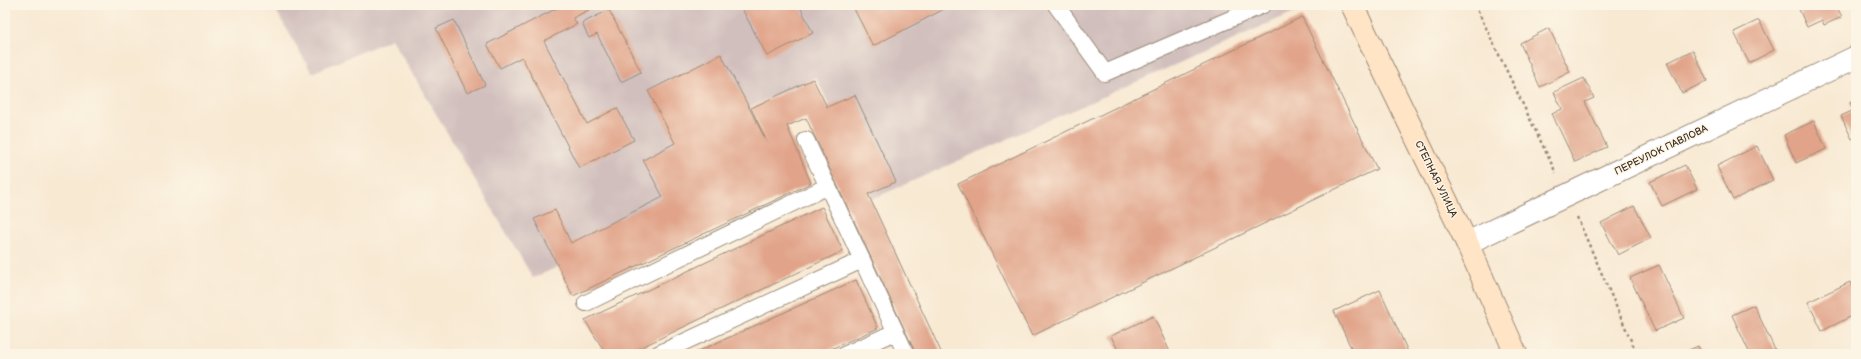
<svg xmlns="http://www.w3.org/2000/svg" width="1861" height="359" font-family="'Balsamiq Sans',sans-serif">
<rect width="100%" height="100%" fill="#fcf5e5"/>
<filter id="ink" filterUnits="userSpaceOnUse"><feTurbulence type="fractalNoise" baseFrequency=".025" numOctaves="2"/><feDisplacementMap in="SourceGraphic" scale="8" xChannelSelector="R" yChannelSelector="G"/><feConvolveMatrix kernelMatrix="1 2 1 2 8 2 1 2 1" color-interpolation-filters="sRGB"/></filter>
<filter id="wash" filterUnits="userSpaceOnUse"><feTurbulence type="fractalNoise" baseFrequency=".012" numOctaves="4" result="noise"/><feDisplacementMap in="SourceGraphic" scale="16" xChannelSelector="R" yChannelSelector="G"/><feGaussianBlur stdDeviation="0.9" result="paint"/><feColorMatrix in="noise" values="0 0 0 0 0 0 0 0 0 0 0 0 0 0 0 0 0 1.4 0 .05"/><feComposite in="paint" operator="in"/></filter>
<g filter="url(#wash)">
<rect width="100%" height="100%" fill="#f8e9d3"/>
<polygon fill="#d1bfbd" points="273,5 1310,5 872,199 816,77 748,108 778,169 533,278 392,39 312,73"/>
<g id="blocks">
<g fill="#e1a48a">
<polygon points="563,5 598,5 573,18 577,24 544,41 587,124 617,108 634,140 579,168 522,57 500,68 487,44"/>
<polygon points="740,5 799,5 813,33 767,56"/>
<polygon points="852,5 952,5 873,46"/>
<polygon points="1797,5 1836,5 1842,17 1824,25 1822,20 1807,27"/>
<polygon points="609,10 641,72 621,82 597,34 589,38 582,23"/>
<polygon points="1302,17 1377,169 1032,336 958,184"/>
<polygon points="454,20 485,85 467,93 436,28"/>
<polygon points="1759,20 1774,50 1749,63 1734,32"/>
<polygon points="1549,28 1570,72 1540,87 1520,43"/>
<polygon points="1693,50 1707,81 1682,93 1667,63"/>
<polygon points="721,54 767,142 751,108 813,79 827,107 855,95 896,182 868,194 942,354 916,354 806,118 787,126 811,183 573,296 534,219 555,210 571,243 663,197 643,160 675,143 648,91"/>
<polygon points="1584,78 1594,98 1585,102 1607,147 1575,162 1552,114 1562,109 1554,92"/>
<polygon points="1856,100 1856,137 1852,139 1841,116 1854,110 1850,102"/>
<polygon points="1814,121 1826,149 1796,163 1784,135"/>
<polygon points="1757,146 1773,180 1733,200 1717,166"/>
<polygon points="1685,165 1697,189 1662,206 1650,182"/>
<polygon points="1634,206 1651,238 1618,255 1601,223"/>
<polygon points="822,207 843,251 627,354 606,354 585,320"/>
<polygon points="1659,265 1684,318 1655,331 1630,278"/>
<polygon points="856,280 878,328 820,354 692,354"/>
<polygon points="1850,282 1856,296 1856,314 1822,331 1808,302"/>
<polygon points="1380,290 1409,354 1354,354 1334,311"/>
<polygon points="1754,305 1777,354 1750,354 1732,315"/>
<polygon points="1153,316 1171,354 1120,354 1111,336"/>
<polygon points="1698,346 1702,354 1680,354"/>
</g>
</g>
</g>
<g filter="url(#ink)">
<use href="#blocks" fill-opacity="0" stroke="#9a8a78" stroke-width="1"/>
<g fill="none" stroke-linecap="round" stroke-linejoin="round">
<defs>
<g id="service">
<polyline points="1056,5 1105,73 1263,5"/>
<polyline points="806,140 906,354"/>
<polyline points="586,303 828,186"/>
<polyline points="658,354 862,260"/>
<polyline points="846,354 895,332"/>
</g>
<polyline id="minor" points="1467,243 1856,57"/>
<polyline id="secondary" points="1352,5 1467,243 1516,354"/>
</defs>
<use href="#service" stroke="#9a8a78" stroke-width="18"/>
<use href="#minor" stroke="#9a8a78" stroke-width="24"/>
<use href="#secondary" stroke="#9a8a78" stroke-width="24"/>
<g stroke="#9a8a78" stroke-width="2.5" stroke-dasharray="3 3" stroke-linecap="butt">
<polyline points="1475,5 1556,173"/>
<polyline points="1577,217 1637,354"/>
</g>
<use href="#service" stroke="#fff" stroke-width="16"/>
<use href="#minor" stroke="#fff" stroke-width="22"/>
<use href="#secondary" stroke="#ffe4c6" stroke-width="22"/>
</g>
</g>
<g text-anchor="middle" dominant-baseline="central" stroke-width="3" stroke-linejoin="round" paint-order="stroke">
<g font-size="10" fill="#3b2a1e" stroke="#fcf5e5">
<text transform="translate(1661 150) rotate(-26)">ПЕРЕУЛОК ПАВЛОВА</text>
<text transform="translate(1436 179) rotate(64)">СТЕПНАЯ УЛИЦА</text>
</g>
</g>
<rect width="1861" height="359" fill="none" stroke="#fcf5e5" stroke-width="20"/>
</svg>
